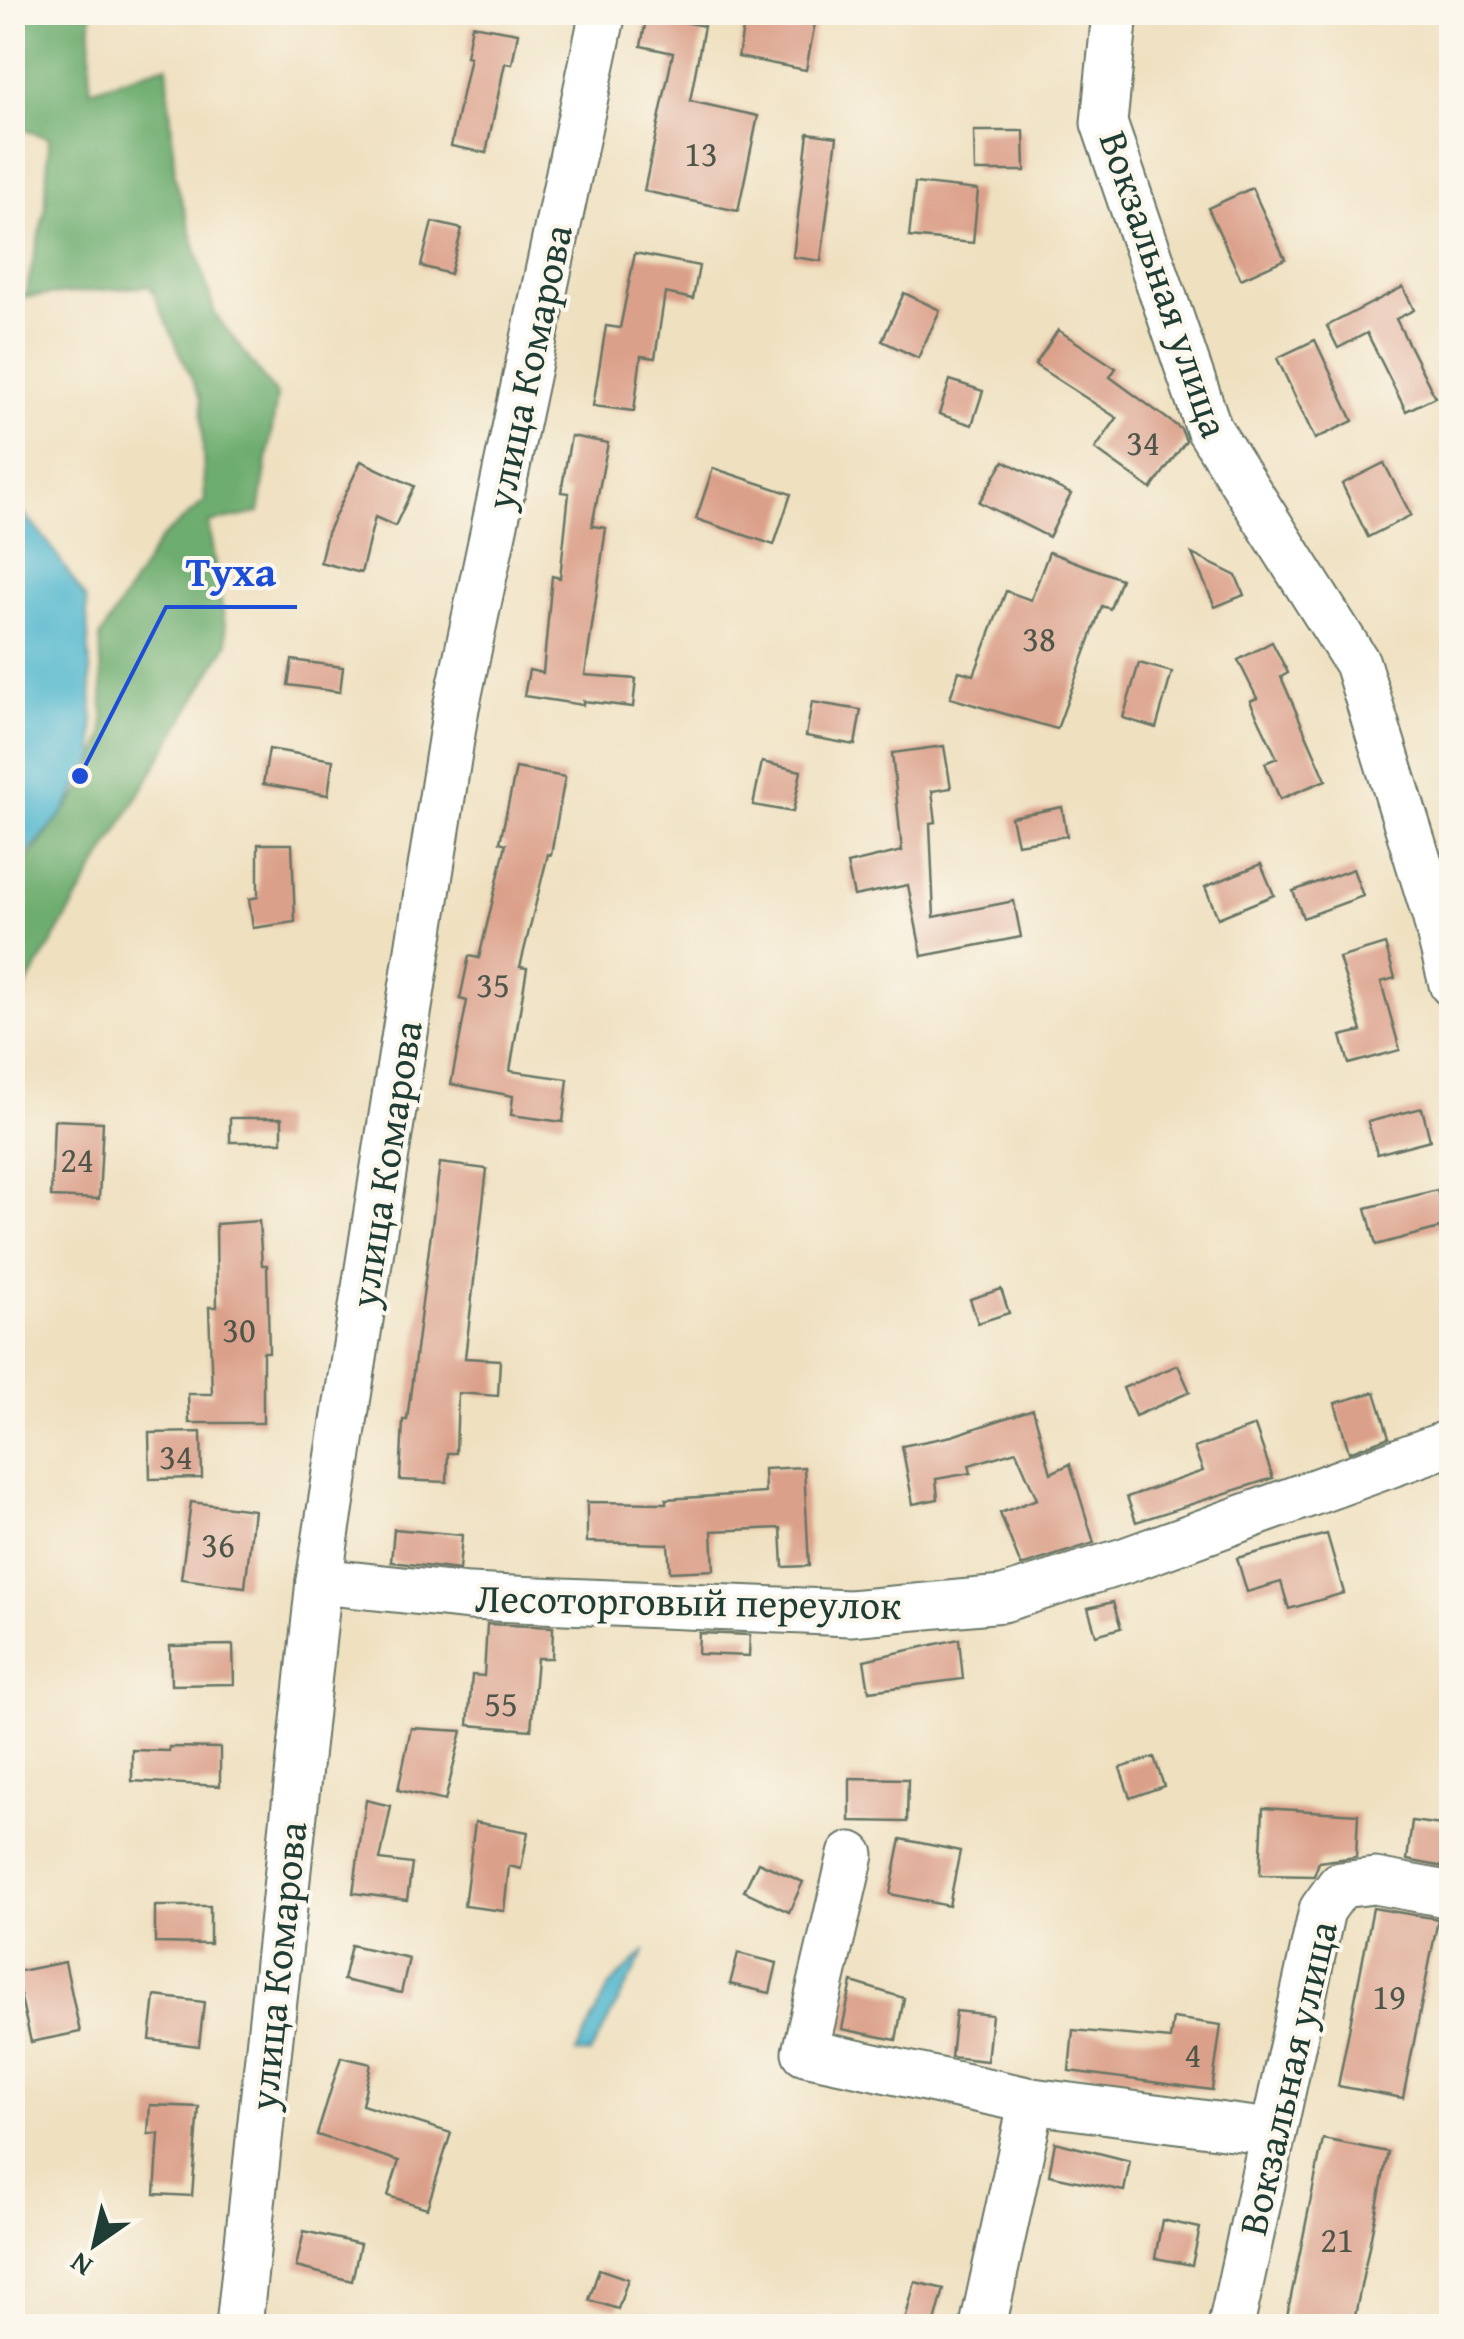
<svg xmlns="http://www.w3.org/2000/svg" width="1464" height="2339" font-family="'Gentium Book Plus',serif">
<rect width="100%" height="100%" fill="#fbf7ec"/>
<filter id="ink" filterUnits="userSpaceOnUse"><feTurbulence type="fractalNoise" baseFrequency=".01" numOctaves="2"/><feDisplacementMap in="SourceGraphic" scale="20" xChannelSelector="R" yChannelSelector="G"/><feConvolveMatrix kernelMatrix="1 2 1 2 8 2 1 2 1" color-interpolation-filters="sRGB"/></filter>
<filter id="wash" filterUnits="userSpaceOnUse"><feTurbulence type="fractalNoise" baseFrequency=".0048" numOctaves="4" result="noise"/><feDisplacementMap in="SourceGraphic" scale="40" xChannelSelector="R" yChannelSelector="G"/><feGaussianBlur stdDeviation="2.25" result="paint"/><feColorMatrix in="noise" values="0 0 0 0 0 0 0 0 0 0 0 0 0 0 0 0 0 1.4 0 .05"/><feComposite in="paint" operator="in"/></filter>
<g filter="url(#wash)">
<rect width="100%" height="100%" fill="#efe0c0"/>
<polygon fill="#6ead70" stroke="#467552" stroke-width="2.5" points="13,12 91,13 90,90 167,65 175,177 215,314 277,396 259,513 208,523 228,643 13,1009 13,878 91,777 104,734 100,637 161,538 205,501 201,399 150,286 25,297 45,210 49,138 13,126"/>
<g fill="#50b6ce" stroke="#387a81" stroke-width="2.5">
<polygon points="13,500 50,545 86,600 95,758 63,813 13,870"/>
<polygon points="646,1950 590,2054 576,2053 609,1987"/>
</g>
<g id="blocks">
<g fill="#dba08a">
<polygon points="746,12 817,12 806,70 738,57"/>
<polygon points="647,15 704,26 690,101 758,116 738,211 644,191 673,53 641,46"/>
<polygon points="472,25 518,33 512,64 505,63 486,153 451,146 470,57 466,56"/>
<polygon points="974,131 1024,131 1025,171 975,171"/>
<polygon points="808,133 837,137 821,261 793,257"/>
<polygon points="915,183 978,190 973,243 909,237"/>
<polygon points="1252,188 1285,259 1241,279 1208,208"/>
<polygon points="432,222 462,229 450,274 421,266"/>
<polygon points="635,253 699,266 693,299 665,293 655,358 641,356 634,411 593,406 606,326 620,328"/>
<polygon points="1403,287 1414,310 1396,319 1435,397 1406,411 1367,333 1338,348 1327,326"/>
<polygon points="904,293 940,310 918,358 882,341"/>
<polygon points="1058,330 1116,368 1110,377 1181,429 1186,441 1151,489 1095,449 1117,418 1035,365"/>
<polygon points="1315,340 1353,421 1315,439 1277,358"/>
<polygon points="950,380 983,391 972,425 939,414"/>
<polygon points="571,436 608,443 592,526 606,528 585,675 636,679 633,707 583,701 583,705 524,696 529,670 543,673 552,576 560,578 569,493 561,492"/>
<polygon points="361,461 414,486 395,526 375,517 361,573 320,562 327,533"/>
<polygon points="1004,461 1071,494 1049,537 979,502"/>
<polygon points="1384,463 1411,515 1368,537 1342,484"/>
<polygon points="713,468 791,494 774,545 696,519"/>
<polygon points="1049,552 1121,579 1110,609 1102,606 1057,729 950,698 959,671 974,675 1006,591 1031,600"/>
<polygon points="1192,554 1236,576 1244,595 1215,607"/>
<polygon points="1272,642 1288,673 1281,677 1326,780 1280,799 1265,763 1277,758 1250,701 1257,698 1238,660"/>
<polygon points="292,660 343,667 340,692 288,685"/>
<polygon points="1139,663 1172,672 1156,728 1123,718"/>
<polygon points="812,702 861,710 855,745 806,736"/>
<polygon points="944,746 951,788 932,791 936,822 930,823 934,917 1014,901 1021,937 922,956 908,885 854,896 847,864 902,851 892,753"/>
<polygon points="269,749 333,760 328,795 263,784"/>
<polygon points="762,762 801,771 793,812 753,805"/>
<polygon points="516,768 565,777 551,855 548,854 520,967 527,968 510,1071 568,1079 563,1122 511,1115 513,1096 451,1084 467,1001 460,999 469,956 479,958 506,844 500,842"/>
<polygon points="1062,807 1067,836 1017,844 1011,817"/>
<polygon points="258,844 292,844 295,922 253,928 249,899 258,897"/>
<polygon points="1261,864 1274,895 1218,918 1205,887"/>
<polygon points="1353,869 1363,896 1303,918 1293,891"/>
<polygon points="1385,944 1395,978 1381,982 1400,1050 1349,1064 1341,1036 1362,1031 1339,958"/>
<polygon points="1422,1108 1430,1140 1377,1154 1368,1122"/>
<rect x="230" y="1118" width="52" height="24"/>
<polygon points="54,1120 103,1122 99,1199 51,1197"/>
<polygon points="440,1163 487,1169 465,1358 500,1360 498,1396 458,1393 456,1453 448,1453 447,1482 400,1480 403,1420 407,1420"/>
<polygon points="1437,1190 1447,1226 1376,1245 1366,1208"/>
<polygon points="259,1221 262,1265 267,1265 269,1352 263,1352 263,1423 189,1423 188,1394 212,1394 209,1307 217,1307 216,1224"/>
<polygon points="1001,1289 1009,1313 978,1323 970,1299"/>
<polygon points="1178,1365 1190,1392 1135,1416 1123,1388"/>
<polygon points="1375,1392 1389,1437 1349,1452 1335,1403"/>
<polygon points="1033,1409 1051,1473 1070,1464 1094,1543 1021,1566 1000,1513 1037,1499 1016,1451 969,1465 971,1473 936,1479 938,1499 913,1504 902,1446 952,1436"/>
<polygon points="1255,1426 1273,1478 1136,1522 1127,1497 1203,1471 1194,1448"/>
<polygon points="201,1432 202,1478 150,1479 149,1433"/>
<polygon points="804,1467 809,1566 783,1567 781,1528 712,1531 714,1570 670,1572 668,1544 587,1542 587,1502 666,1503 666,1499 765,1493 764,1469"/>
<polygon points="191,1502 254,1510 245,1587 181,1579"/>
<polygon points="394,1529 462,1535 459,1570 391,1562"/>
<polygon points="1327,1534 1344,1593 1289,1609 1281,1582 1247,1592 1237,1558"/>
<polygon points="1113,1602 1121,1628 1096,1635 1088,1608"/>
<polygon points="487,1624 553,1627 552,1658 537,1658 531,1730 468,1725 472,1675 484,1676"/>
<polygon points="699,1633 750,1635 749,1656 698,1654"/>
<polygon points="959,1639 963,1679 869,1691 864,1660"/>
<polygon points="233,1645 234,1684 171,1685 170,1646"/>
<polygon points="411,1728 462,1731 445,1801 398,1790"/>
<polygon points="169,1747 220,1748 220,1786 132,1781 132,1750 169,1751"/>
<polygon points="1154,1757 1164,1786 1130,1798 1120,1768"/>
<polygon points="850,1778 908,1779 907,1822 850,1821"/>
<polygon points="366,1800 391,1806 380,1860 412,1864 407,1900 353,1893"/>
<polygon points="1263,1808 1358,1814 1356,1857 1319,1862 1314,1876 1260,1875"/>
<polygon points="1412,1821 1449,1826 1444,1867 1407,1860"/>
<polygon points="475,1822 528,1832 521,1869 509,1866 504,1911 464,1906"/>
<polygon points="901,1839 960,1851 949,1906 890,1894"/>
<polygon points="758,1862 803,1882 789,1912 744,1891"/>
<polygon points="155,1906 210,1906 210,1944 155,1943"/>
<polygon points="1373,1908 1438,1919 1403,2098 1338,2086"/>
<polygon points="351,1945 409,1958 401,1993 343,1980"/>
<polygon points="738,1953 777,1963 770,1993 730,1984"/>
<polygon points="65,1962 80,2032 31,2042 15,1972"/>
<polygon points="852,1982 904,1998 896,2040 842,2029"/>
<polygon points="155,1996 204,2002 199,2046 150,2040"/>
<polygon points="956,2011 992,2015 987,2061 951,2057"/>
<polygon points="1173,2018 1221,2025 1212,2090 1069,2071 1073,2030 1170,2039"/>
<polygon points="341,2057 371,2064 362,2105 451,2133 427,2208 388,2196 399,2161 317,2135"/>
<polygon points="150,2105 199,2107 192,2196 155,2194 159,2134 148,2134"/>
<polygon points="1323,2139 1388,2152 1353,2326 1285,2326"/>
<polygon points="1055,2142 1130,2161 1124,2191 1049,2175"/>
<polygon points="1162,2220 1200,2228 1192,2265 1155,2258"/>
<polygon points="304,2231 360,2244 352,2281 296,2267"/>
<polygon points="599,2269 628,2279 618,2309 589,2300"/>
<polygon points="915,2282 944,2289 934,2326 905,2320"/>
</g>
</g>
</g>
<g filter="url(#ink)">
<use href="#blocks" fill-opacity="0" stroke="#687665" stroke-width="2.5"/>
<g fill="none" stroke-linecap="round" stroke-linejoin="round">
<defs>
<g id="minor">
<polyline points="1115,12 1104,123 1209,429 1357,663 1435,915 1452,984"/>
<polyline points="319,1581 469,1597 850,1613 1003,1599 1127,1560 1452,1442"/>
<polyline points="851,1855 805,2052 1032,2101 1271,2132"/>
<polyline points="239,2326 319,1581 456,708 603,12"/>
<polyline points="983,2326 1032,2101"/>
<polyline points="1231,2326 1322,1910 1340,1885 1375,1881 1452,1895"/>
</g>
</defs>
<use href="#minor" stroke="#687665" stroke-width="49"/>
<use href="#minor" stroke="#fff" stroke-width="45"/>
</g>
</g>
<g text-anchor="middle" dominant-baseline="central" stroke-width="8" stroke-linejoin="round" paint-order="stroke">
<g font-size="35" fill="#4e564a">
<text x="701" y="153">13</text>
<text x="1143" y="442">34</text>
<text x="1039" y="638">38</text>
<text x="493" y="984">35</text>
<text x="77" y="1159">24</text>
<text x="239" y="1329">30</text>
<text x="176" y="1456">34</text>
<text x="218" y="1544">36</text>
<text x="501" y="1703">55</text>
<text x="1389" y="1996">19</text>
<text x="1193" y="2054">4</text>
<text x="1337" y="2239">21</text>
</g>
<g font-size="40" fill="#1f3d34" stroke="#fbf7ec">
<text transform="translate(1165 284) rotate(71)">Вокзальная улица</text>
<text transform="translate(528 367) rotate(-78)">улица Комарова</text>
<text transform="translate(385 1164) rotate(-81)">улица Комарова</text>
<text transform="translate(688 1601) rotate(1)">Лесоторговый переулок</text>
<text transform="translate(277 1966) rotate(-84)">улица Комарова</text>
<text transform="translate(1287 2078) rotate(-77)">Вокзальная улица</text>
</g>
</g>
<path fill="none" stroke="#1d4ed8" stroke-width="4" d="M80 776L166 607H297"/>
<circle fill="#1d4ed8" stroke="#fbf7ec" stroke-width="4" cx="80" cy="776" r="10"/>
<g font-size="42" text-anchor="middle" font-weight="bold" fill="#1d4ed8" stroke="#fbf7ec" stroke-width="8" stroke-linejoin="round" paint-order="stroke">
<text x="231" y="586">Туха</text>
</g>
<rect width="1464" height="2339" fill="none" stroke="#fbf7ec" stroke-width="50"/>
<g transform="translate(95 2244) rotate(214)" stroke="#fbf7ec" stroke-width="8" paint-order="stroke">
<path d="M0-8L18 38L0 25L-18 38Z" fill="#1f3d34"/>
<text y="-15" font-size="28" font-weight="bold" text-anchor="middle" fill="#1f3d34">N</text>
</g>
</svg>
